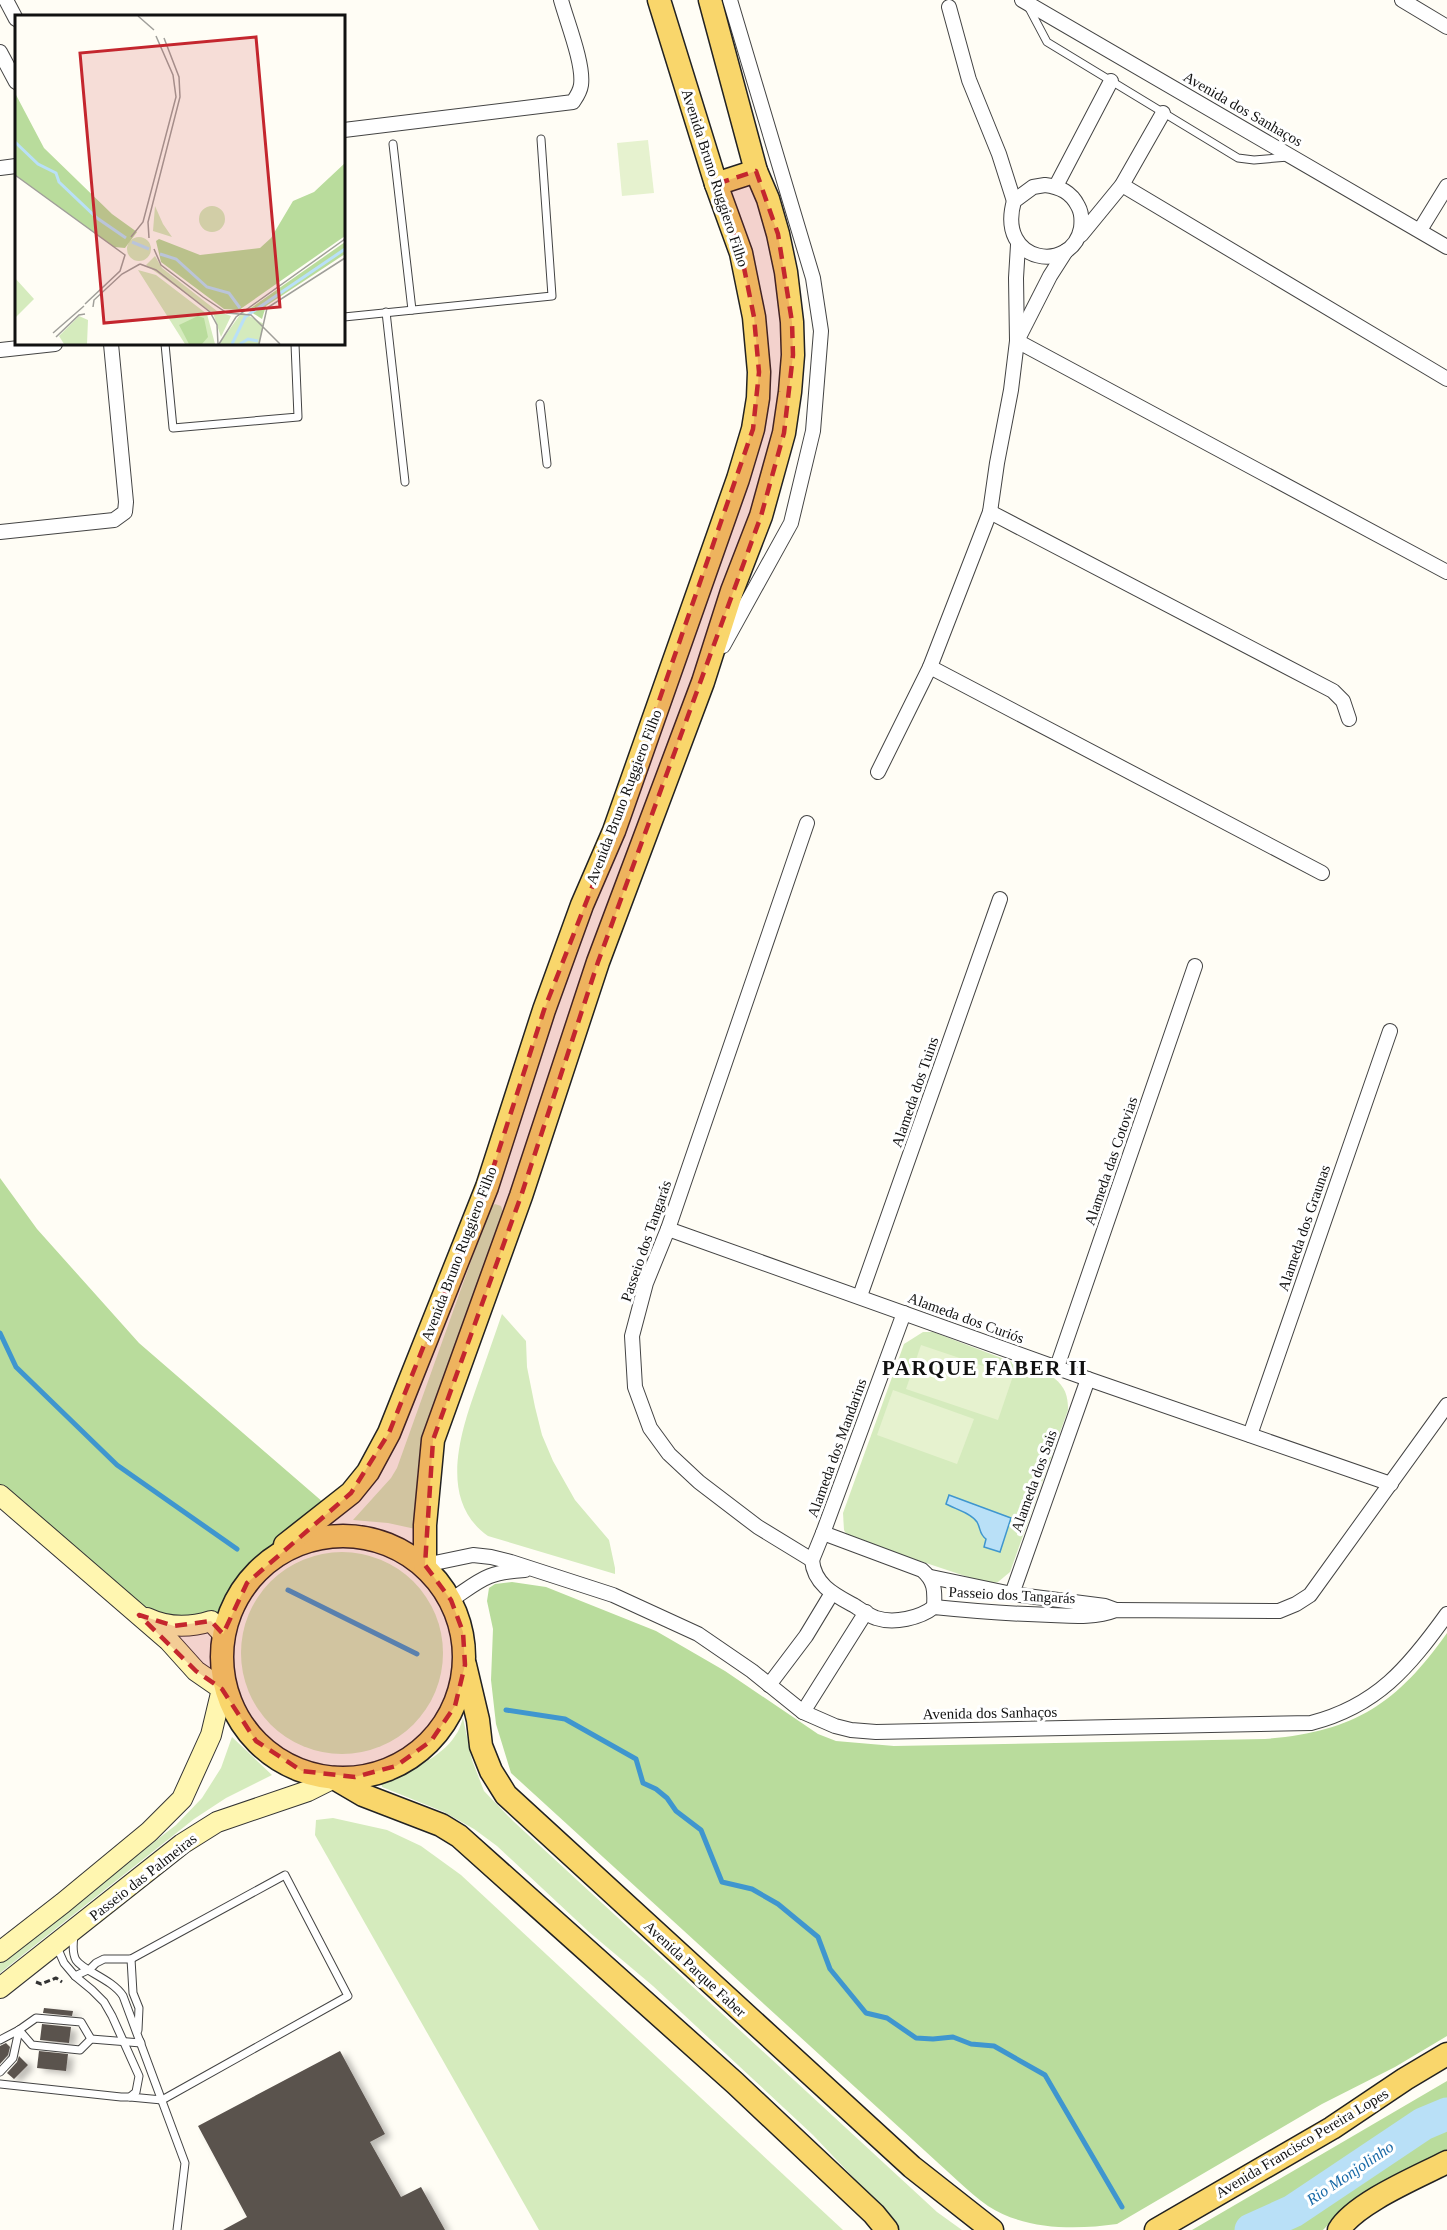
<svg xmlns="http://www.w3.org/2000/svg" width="1447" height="2230" font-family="'Times New Roman',serif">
<defs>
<filter id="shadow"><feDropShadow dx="6" dy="3.5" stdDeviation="3" flood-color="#0004"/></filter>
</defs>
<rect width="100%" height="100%" fill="#fffdf5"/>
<g fill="#d5ebbd">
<polygon points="495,1204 501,1206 503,1212 422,1444 417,1476 420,1530 388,1523 353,1520 391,1478 397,1468 490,1208"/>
<path d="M502,1314L526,1341L527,1367L535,1407L542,1435L553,1461L575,1500L609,1540L615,1568V1574L488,1536C437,1500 461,1431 478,1383C486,1360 494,1337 502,1314Z"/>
<path d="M923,1332H933L1054,1378C1065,1387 1068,1395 1068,1410L1010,1572L998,1582L989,1584L848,1537L844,1530L843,1513L904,1344Z"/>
<circle cx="342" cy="1653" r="101"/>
<path d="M463,1718L472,1760L484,1791L513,1821L937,2212L962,2230H898L867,2192L813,2135L653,1986L589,1932L497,1846L474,1829L444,1812L382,1787L381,1782C406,1773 440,1759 455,1736C459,1731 461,1724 463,1718Z"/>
<polygon points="232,1737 272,1775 226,1798 194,1819 0,1973 0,1961 176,1825 202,1798 221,1768"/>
<polygon points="333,1818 387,1830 421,1846 461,1875 843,2230 539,2230 315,1835 316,1820"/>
</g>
<g fill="#b9dc9c">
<path d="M0,1178L37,1229L139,1343L331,1509C297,1536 254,1564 234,1603C229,1613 227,1624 223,1634L162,1624L0,1495Z"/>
<path d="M512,1582L546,1587L656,1631L725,1671L818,1734L836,1741L894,1746L1265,1739C1353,1732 1396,1705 1447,1633V2036L1395,2067L1322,2104L1117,2224C1075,2230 1025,2230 988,2206C978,2199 968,2190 959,2182L511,1773L496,1724L491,1680L493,1629L487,1601L489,1588L495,1584Z"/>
<path d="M1447,2081V2151C1404,2173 1356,2194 1323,2230H1192Z"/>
</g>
<g fill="#e6f2cf">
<polygon points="648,140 654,193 622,196 617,143"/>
<polygon points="921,1345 1013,1376 998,1420 906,1389"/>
<polygon points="893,1390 974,1419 957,1464 877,1435"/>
</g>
<path fill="#b9e0f7" stroke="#3f96cf" stroke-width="1.5" d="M949,1495L1011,1518L1000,1552L984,1547L986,1539C979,1534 981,1529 977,1522C971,1513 955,1509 946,1504Z"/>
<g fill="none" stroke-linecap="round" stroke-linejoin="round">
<g stroke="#3f96cf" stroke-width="5">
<polyline points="0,1333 16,1367 117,1465 237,1549"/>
<polyline points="288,1590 417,1654"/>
<polyline points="506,1710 565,1719 636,1759 643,1783 656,1789 667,1798 676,1811 701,1830 722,1882 752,1889 778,1904 818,1937 830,1969 866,2013 887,2018 916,2038 933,2039 953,2037 971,2044 994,2046 1045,2075 1122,2207"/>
</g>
<polyline stroke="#b9e0f7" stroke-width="33" points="1251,2230 1293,2211 1423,2124 1447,2114"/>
</g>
<g fill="#5a524d" filter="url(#shadow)">
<polygon points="44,2008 73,2011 72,2016 43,2013"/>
<polygon points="42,2024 71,2027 69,2043 40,2040"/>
<polygon points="6,2043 10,2047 8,2055 0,2064 0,2046"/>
<polygon points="39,2051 68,2054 66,2071 37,2068"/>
<polygon points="340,2051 385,2134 370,2142 401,2197 421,2187 445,2230 223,2230 247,2217 198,2126"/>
<polygon points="19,2056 28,2065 14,2079 7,2073 17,2062"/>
</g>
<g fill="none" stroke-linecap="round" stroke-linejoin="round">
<defs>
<g id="lane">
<polyline points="1029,8 1047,42 1238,158 1254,160 1288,157"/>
<polyline points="393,144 412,310"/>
<polyline points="386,312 405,482"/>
<polyline points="344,317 552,296 541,139"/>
<polyline points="165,344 173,428 298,417 295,344"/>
<polyline points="540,404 547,464"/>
<path d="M74,1936C73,1943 72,1953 76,1960C83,1971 112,1979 123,1996L185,2163L177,2230"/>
<polyline points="131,1959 133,1993 139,2008 138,2030"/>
<polyline points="75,1976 90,1969 96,1963 104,1959 131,1959 285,1875 348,1996 162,2100 130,2097"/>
<polyline points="19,2030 32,2045 80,2050 91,2039 141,2043 140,2041"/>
<polyline points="0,2040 19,2030 36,2018 81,2022 91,2039"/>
<polyline points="0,2072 13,2058 19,2030"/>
<polyline points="0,2084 121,2097 130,2097 136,2092 139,2076 112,2016 104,2002 92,1990 75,1976 64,1963 57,1947"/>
</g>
<g id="street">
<polyline points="6,0 16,19"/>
<polyline points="1022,0 1447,247"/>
<polyline points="1402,0 1447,27"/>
<polyline points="949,7 969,80 999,154 1014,201"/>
<polyline points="0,52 16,82"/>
<path d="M344,130L573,102C577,96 580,92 581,85C584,64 567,22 561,0"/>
<polyline points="0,168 16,166"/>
<path d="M1045,185C1060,187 1071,192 1078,206C1082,213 1082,220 1081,228C1072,274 996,264 1014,201L1033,187Z"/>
<polyline points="1122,185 1447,379"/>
<polyline points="1056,186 1111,81"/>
<polyline points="1420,230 1447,186"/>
<polyline points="1081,235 1122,185 1163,113"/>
<polyline points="1018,245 1016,278 1017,341 1447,572"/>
<polyline points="0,350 55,344"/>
<polyline points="990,512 1333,691 1343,701 1349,719"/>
<polyline points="0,532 114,520 125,512 126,502 111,344"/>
<polyline points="723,646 791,523 813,431 821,331 813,278 730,0"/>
<polyline points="930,667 1322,873"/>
<polyline points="878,772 930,667 990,512 997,463 1011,390 1017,341 1050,276 1066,251"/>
<polyline points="807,823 668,1229 646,1283 632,1336 635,1387 650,1428 669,1454 699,1482 758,1527 812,1560"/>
<polyline points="668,1229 1088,1379 1391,1484"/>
<polyline points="860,1296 1000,899"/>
<polyline points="1057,1367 1195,966"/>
<polyline points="1250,1435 1390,1031"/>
<path d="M823,1533L922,1570C935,1581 935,1591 934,1607"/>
<path d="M812,1560C814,1585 835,1595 855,1606C861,1610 868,1615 876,1618C894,1624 920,1618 934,1607C973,1611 1012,1614 1051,1615C1073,1616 1095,1618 1116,1610L1279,1611L1296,1604L1310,1595L1447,1405"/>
<polyline points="812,1560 823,1533 904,1313"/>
<path d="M425,1565L473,1555L491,1557L511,1562L613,1595L698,1634L752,1671L803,1712L835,1726L851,1730L876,1732L1311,1723C1377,1706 1409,1667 1447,1614"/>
<polyline points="931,1577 1012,1594 1105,1606 1116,1610"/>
<polyline points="1012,1594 1088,1379"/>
<path d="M451,1600C481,1580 486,1572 525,1570"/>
<polyline points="769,1685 806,1636 832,1593"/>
<polyline points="803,1712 866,1612"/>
</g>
<g id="secondary">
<polyline points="0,1495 169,1641 196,1671 222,1689 211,1735 182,1799 149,1832 63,1903 0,1952"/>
<path d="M147,1618C168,1628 189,1628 211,1621L223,1634"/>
<polyline points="0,1988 182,1844 217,1822 308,1791 334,1778"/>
</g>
<g id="primary">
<polyline points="716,184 756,171"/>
<circle cx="343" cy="1657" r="121"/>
<polyline points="285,1545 351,1493 368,1472 389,1433 487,1187 544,1010 582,905 614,831 738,479 753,429 758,398 759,372 754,317 741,253 716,184 659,0"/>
<polyline points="425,1565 425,1525 433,1440 521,1196 598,962 703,682 732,591 761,516 784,433 790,392 793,355 792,322 786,272 778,234 768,199 756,171 710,0"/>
<polyline points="465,1665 478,1720 481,1746 491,1771 506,1795 912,2167 992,2230"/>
<polyline points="334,1778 363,1795 441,1825 459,1836 735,2083 874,2214 887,2230"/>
<polyline points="1156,2230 1332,2128 1405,2079 1447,2054"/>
<path d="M1339,2230C1355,2203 1418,2177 1447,2162"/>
</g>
</defs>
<use href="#lane" stroke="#444" stroke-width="9"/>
<use href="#street" stroke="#444" stroke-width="16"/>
<use href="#secondary" stroke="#333" stroke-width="22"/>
<use href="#primary" stroke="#222" stroke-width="25"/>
<polyline stroke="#333" stroke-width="3" stroke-dasharray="6 3" stroke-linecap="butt" points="36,1982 41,1984 56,1978 62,1982"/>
<use href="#lane" stroke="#fff" stroke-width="7"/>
<use href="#street" stroke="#fff" stroke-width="14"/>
<use href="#secondary" stroke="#fff6b0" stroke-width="20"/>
<use href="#primary" stroke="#f9d66b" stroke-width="22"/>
</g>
<path fill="#c4262e" fill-opacity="0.2" stroke="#c4262e" stroke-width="4.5" stroke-dasharray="12 8" stroke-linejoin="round" d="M756,171L778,234L792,322L793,355L784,433L761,516L598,962L521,1196L433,1440L425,1565L451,1600L463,1632L465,1665L455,1706L431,1741L396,1766L355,1777L302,1771L256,1741L222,1689L196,1671L139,1615L174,1626L211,1621L223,1634L247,1583L351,1493L389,1433L487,1187L544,1010L614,831L753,429L759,372L754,317L741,253L716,184Z"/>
<g text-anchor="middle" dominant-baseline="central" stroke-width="6" stroke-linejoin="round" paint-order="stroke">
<g font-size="15" fill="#111" stroke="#fff">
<text transform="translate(1243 109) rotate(30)">Avenida dos Sanhaços</text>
<text transform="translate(715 178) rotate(72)">Avenida Bruno Ruggiero Filho</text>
<text transform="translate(624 797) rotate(-69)">Avenida Bruno Ruggiero Filho</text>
<text transform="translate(915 1092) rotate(-71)">Alameda dos Tuins</text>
<text transform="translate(1111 1161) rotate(-71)">Alameda das Cotovias</text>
<text transform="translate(1304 1228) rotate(-71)">Alameda dos Graunas</text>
<text transform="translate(646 1241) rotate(-71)">Passeio dos Tangarás</text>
<text transform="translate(459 1254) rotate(-69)">Avenida Bruno Ruggiero Filho</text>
<text transform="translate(966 1318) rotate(20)">Alameda dos Curiós</text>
<text transform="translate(837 1448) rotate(-70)">Alameda dos Mandarins</text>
<text transform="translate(1034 1481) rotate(-70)">Alameda dos Sais</text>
<text transform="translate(1012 1595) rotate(3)">Passeio dos Tangarás</text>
<text transform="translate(990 1713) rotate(-1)">Avenida dos Sanhaços</text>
<text transform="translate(143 1877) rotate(-38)">Passeio das Palmeiras</text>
<text transform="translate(695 1969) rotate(43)">Avenida Parque Faber</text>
<text transform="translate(1302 2143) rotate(-31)">Avenida Francisco Pereira Lopes</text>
</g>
<g font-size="16" font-style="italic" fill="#1768a6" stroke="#fff">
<text transform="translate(1350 2173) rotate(-34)">Rio Monjolinho</text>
</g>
<g font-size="21" font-weight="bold" letter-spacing="1.5" fill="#111" stroke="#fff">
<text x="985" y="1368">PARQUE FABER II</text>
</g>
</g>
<g transform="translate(15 15)">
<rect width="330" height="330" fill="#fffdf5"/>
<path d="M184 204a13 13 0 1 1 26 0a13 13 0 1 1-26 0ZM140,191L148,209L157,222L138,216ZM112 234a12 12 0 1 1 24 0a12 12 0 1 1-24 0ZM140,241L147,253L202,296L216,301L206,322L198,298L131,250ZM123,255L141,260L192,299L200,329H170ZM0,263L19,284L1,302H0ZM227,297L249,309L244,329H204ZM64,301L73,305L72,329H49L44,321Z" fill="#d5ebbd"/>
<path d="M0,78L29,133L97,199L122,217L110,233L99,232L0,160ZM330,148V221L224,295L209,294L146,247L141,226L144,224L185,240L245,233L256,223L278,186L299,177ZM330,227V239L251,291L247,304L233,295ZM183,301L189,303L193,322L187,329H174L164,310Z" fill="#b9dc9c"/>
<path fill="none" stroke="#b9e0f7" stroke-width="3" d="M0,127L23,149L41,158L44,167L82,203L111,223M117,227L134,234M145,239L161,244L192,272L214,278L225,293M217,329L230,302L330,234M225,329L233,324L243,326"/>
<path fill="none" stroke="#a09f9a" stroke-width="1.5" d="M123,1L139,15M0,160L110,240L105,256L70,289M116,222L128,207L161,82L158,60L141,21M134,223L133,207L165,82L164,62L149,23M139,234L146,250L188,282L212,298L236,300L265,329M125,249L141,255L195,297L202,310L203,329M78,292L79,285L107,259L125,249M38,318L69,291M41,322L64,300L70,299M204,329L221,302L330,224M244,329L252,293L330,243"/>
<path fill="#c4262e" fill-opacity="0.15" stroke="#c4262e" stroke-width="3" d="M241,22L265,292L89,308L65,38Z"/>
<rect width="330" height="330" fill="none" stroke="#111" stroke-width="3"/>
</g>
</svg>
